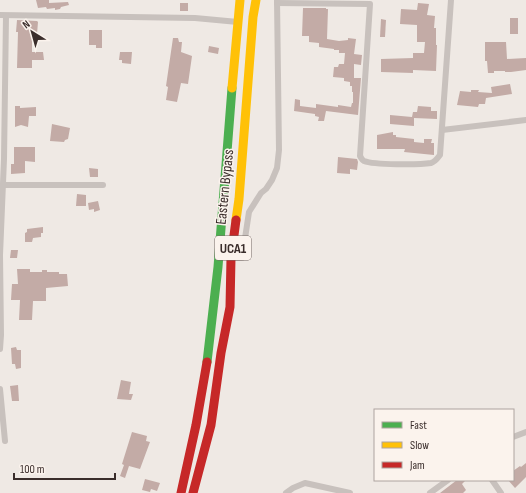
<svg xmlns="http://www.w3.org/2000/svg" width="526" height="493" font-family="'Sofia Sans Condensed',sans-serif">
<rect width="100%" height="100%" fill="#efe9e4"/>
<g fill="#c3aba6">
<polygon points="36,0 49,0 49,3 68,2 69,5 61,7 60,9 55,10 55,8 47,9 46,7 38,8"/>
<rect x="180" y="3" width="8" height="8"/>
<polygon points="418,3 429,4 427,15 435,16 434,28 436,28 436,45 437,45 436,71 413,70 413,73 381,72 381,59 413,58 413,53 424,53 425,42 417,42 417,25 400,24 401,9 417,10"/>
<polygon points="303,8 326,8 326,9 328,9 327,39 339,41 348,40 348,38 356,39 354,54 362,55 361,65 354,64 354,78 361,78 358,115 326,111 324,121 318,121 319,117 315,116 315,114 294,111 295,99 300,100 300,106 316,108 316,104 338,107 338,105 351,107 352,103 353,103 353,92 352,92 352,86 350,86 350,82 344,81 344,78 333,77 334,67 338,67 339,64 344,64 345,53 339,53 339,50 334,50 334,49 319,47 319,43 309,42 309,36 302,36"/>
<rect x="510" y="18" width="8" height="16"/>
<polygon points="381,19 386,20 385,37 380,37"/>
<polygon points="17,20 37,21 38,22 37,34 35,34 34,38 32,38 32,52 43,52 44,60 32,60 32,68 17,68 18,32 16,32"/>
<polygon points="89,30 102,30 102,48 96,48 96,45 89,45"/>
<polygon points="173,38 178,38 179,42 182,42 181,52 192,56 188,84 181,83 177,102 166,100 168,87 166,86"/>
<polygon points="485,42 506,42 507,59 526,58 526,70 511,72 505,72 505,71 494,71 494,73 488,73 487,61 485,61"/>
<polygon points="209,46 219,48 218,54 208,52"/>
<polygon points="120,52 132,52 131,64 122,63 122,60 119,60"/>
<polygon points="510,84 512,94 486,98 485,104 479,104 478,107 457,105 460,91 471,92 471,90 479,90 478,92 492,93 491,87"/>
<polygon points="15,106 20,106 20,108 36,107 36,116 29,116 28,127 21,125 15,127"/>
<polygon points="418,106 431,107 431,111 437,111 437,119 414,118 414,126 390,124 390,115 412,117 413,112 417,112"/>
<polygon points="52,124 70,128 68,139 65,140 64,142 50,141"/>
<polygon points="393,132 393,135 396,135 396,137 414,139 414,142 424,143 424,139 432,139 431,143 434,143 434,155 404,152 405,149 377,149 377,135"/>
<polygon points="14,147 35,147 35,162 25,161 25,173 11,174 11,164 14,164"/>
<polygon points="338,157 357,159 358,162 357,170 350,169 350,174 337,173"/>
<polygon points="89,168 98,169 98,177 90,177"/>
<polygon points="77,194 86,195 86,206 76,206"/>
<polygon points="98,201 100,210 94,212 94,209 89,210 88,203"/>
<polygon points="43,227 43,233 41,233 41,237 33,238 32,242 25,242 25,233 27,232 27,229"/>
<polygon points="11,250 18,250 17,258 10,258"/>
<polygon points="17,269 30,269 30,272 42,272 42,270 47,270 47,272 59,272 59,274 67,274 68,286 46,288 46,301 33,301 32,320 19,320 20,300 11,300 12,284 18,284"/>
<polygon points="16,347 17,350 21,350 21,368 16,369 15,364 12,364 11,348"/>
<polygon points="121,380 131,382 129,394 133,394 131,400 117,399"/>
<polygon points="18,385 19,401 12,401 10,386"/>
<polygon points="132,432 147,436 146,441 150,442 140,469 129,466 125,478 120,476 124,465 122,464"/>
<polygon points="526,463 526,477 515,488 508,480 513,480 513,471 520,466 521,467"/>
<polygon points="145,479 160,483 157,491 151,489 150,492 142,490"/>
<polygon points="457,480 466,480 462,484 466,490 463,493 440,493"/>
</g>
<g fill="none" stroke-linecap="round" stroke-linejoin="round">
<g stroke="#c8c1bd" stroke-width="6">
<path d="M277,3L370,4L360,156C362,159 362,160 364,161C374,165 419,165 431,163C435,162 437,159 440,155L451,0"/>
<polyline points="0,15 195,18 238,22"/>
<polyline points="442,130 526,120"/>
<polyline points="3,185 103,185"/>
<polyline points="231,258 242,258 249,212 261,193 266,189 272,180 277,168 279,150 277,0"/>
<polyline points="0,349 1,335 0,255 4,159 6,16"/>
<polyline points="0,389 5,441"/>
<polyline points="513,437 526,432"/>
<polyline points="492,480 501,493"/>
<polyline points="286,493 293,488 305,483 350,493"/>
<polyline points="430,493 448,480"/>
</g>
<polyline stroke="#4caf50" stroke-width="9" points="207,362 218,267 232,88"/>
<g stroke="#ffc107" stroke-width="9">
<polyline points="232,88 240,0"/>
<polyline points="236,220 239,199 253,17 256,0"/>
</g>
<g stroke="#c62828" stroke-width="9">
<polyline points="181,493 196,425 207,362"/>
<polyline points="193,493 211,425 221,353 230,307 231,258 236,220"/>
</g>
</g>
<g text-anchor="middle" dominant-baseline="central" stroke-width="3" stroke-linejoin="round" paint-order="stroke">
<rect fill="#fbf3ed" stroke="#746865" stroke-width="1" x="215" y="236" width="36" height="24" rx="3"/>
<g font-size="14" font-weight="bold" fill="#3a2d2b">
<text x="233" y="248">UCA1</text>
</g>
<g font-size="15" fill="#3a2d2b" stroke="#fbf3ed">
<text transform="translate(225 187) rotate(-84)">Eastern Bypass</text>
</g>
</g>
<rect x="374" y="409" width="140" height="72" fill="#fbf3ed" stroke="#aea49f"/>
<rect x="382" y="422" width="20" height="6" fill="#4caf50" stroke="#aea49f"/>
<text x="410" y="429" font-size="12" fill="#3a2d2b">Fast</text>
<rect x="382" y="442" width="20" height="6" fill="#ffc107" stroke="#aea49f"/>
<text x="410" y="449" font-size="12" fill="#3a2d2b">Slow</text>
<rect x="382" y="462" width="20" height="6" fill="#c62828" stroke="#aea49f"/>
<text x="410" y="469" font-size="12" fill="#3a2d2b">Jam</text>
<g transform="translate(32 32) rotate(323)" stroke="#fbf3ed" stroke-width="3" paint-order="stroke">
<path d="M0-3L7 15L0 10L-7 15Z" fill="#3a2d2b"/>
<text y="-6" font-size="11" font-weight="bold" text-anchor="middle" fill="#3a2d2b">N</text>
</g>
<path d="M14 473v6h101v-6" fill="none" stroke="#3a2d2b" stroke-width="2"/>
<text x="20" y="473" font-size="12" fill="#3a2d2b" stroke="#fbf3ed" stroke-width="3" paint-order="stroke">100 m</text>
</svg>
